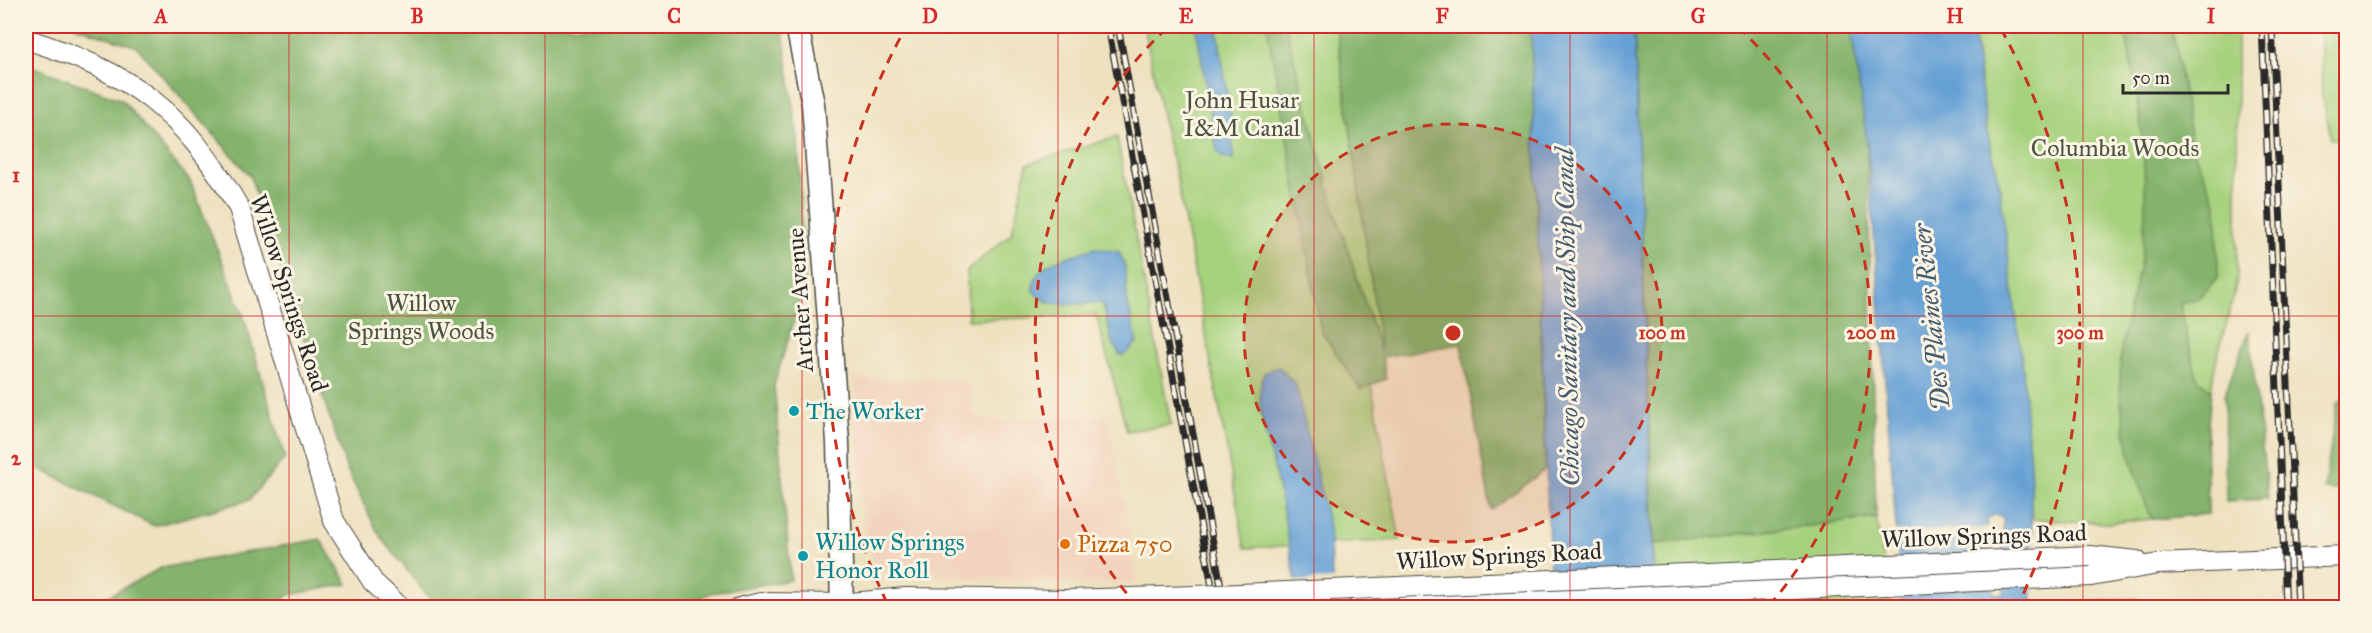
<svg xmlns="http://www.w3.org/2000/svg" width="2372" height="633" font-family="'IM FELL Great Primer',serif">
<rect width="100%" height="100%" fill="#fcf5e5"/>
<filter id="ink" filterUnits="userSpaceOnUse"><feTurbulence type="fractalNoise" baseFrequency=".0167" numOctaves="2"/><feDisplacementMap in="SourceGraphic" scale="12" xChannelSelector="R" yChannelSelector="G"/><feConvolveMatrix kernelMatrix="1 2 1 2 8 2 1 2 1" color-interpolation-filters="sRGB"/></filter>
<filter id="wash" filterUnits="userSpaceOnUse"><feTurbulence type="fractalNoise" baseFrequency=".008" numOctaves="4" result="noise"/><feDisplacementMap in="SourceGraphic" scale="24" xChannelSelector="R" yChannelSelector="G"/><feGaussianBlur stdDeviation="1.35" result="paint"/><feColorMatrix in="noise" values="0 0 0 0 0 0 0 0 0 0 0 0 0 0 0 0 0 1.4 0 .05"/><feComposite in="paint" operator="in"/></filter>
<g filter="url(#wash)">
<rect width="100%" height="100%" fill="#eee1bf"/>
<polygon fill="#f2d4be" points="855,379 957,379 973,388 971,412 983,420 1107,415 1124,500 1137,583 1065,583 886,573 875,563 869,549 863,522"/>
<g fill="#a6d17d" stroke="#687e54" stroke-width="1.5">
<polygon points="1144,26 1336,26 1382,357 1348,256 1400,540 1245,548 1176,173 1167,140"/>
<path d="M1973,26H2237V277C2233,310 2220,339 2214,371C2205,419 2206,466 2208,514L2107,523L2032,519L2023,371L1998,176L1987,132Z"/>
<polygon points="2320,26 2346,26 2346,139 2331,139 2322,94"/>
<polygon points="1117,137 1171,425 1127,431 1096,315 968,320 967,271 1012,233 1027,164"/>
<polygon points="1876,518 1892,607 1655,607 1654,544"/>
</g>
<g fill="#84b36c" stroke="#586f4c" stroke-width="1.5">
<polygon points="74,26 782,26 798,137 805,285 774,385 791,580 711,593 682,607 449,608 429,598 378,533 347,470 250,176 137,47"/>
<polygon points="1267,26 1285,26 1334,208 1381,352 1336,26 1531,26 1545,470 1491,510 1461,344 1382,357 1386,379 1360,389 1321,331"/>
<polygon points="1634,26 1851,26 1867,141 1876,518 1654,544"/>
<path d="M2124,26H2170L2176,47L2192,147L2217,205L2218,277L2199,298L2180,303L2197,378L2211,391L2206,446L2208,514L2152,519C2130,466 2114,403 2122,345C2126,314 2138,283 2142,252C2151,177 2139,99 2124,26Z"/>
<polygon points="26,64 122,100 190,181 243,314 285,458 249,500 154,526 26,462"/>
<polygon points="2346,176 2346,259 2338,177"/>
<polygon points="2249,331 2268,499 2226,501 2224,396"/>
<polygon points="2346,397 2346,491 2324,489 2337,404"/>
<polygon points="320,539 348,584 289,595 272,607 88,607 161,568"/>
<polygon points="2138,598 2136,607 2046,607 2046,605"/>
</g>
<g fill="#66a1d6" stroke="#486680" stroke-width="1.5" fill-rule="evenodd">
<polygon points="1196,26 1217,26 1232,124 1233,160 1222,157 1217,151"/>
<polygon points="1531,26 1634,26 1655,607 1551,607"/>
<path d="M1851,26H1973L1987,132L1998,176L2023,371L2031,479L2032,607H1902L1867,141ZM1994,515L2001,516L2003,520L2004,594L1996,595L1992,589L1987,520Z"/>
<path d="M1095,248L1119,252L1125,265L1127,299L1137,343L1124,355H1120L1112,342L1103,305L1099,303C1078,303 1047,310 1034,292C1030,260 1073,257 1095,248Z"/>
<path d="M1279,367L1296,385L1329,527L1332,577L1341,607L1298,595C1291,554 1284,513 1275,472C1268,440 1253,404 1264,373Z"/>
</g>
<g fill="#eee1bf">
<polygon points="1991,528 1991,538 1894,542 1893,532"/>
<polygon points="1336,579 1344,608 1297,608 1293,581"/>
</g>
</g>
<g filter="url(#ink)">
<g fill="none" stroke-linecap="round" stroke-linejoin="round">
<defs>
<g id="secondary">
<path d="M26,39C132,73 183,110 239,208L334,521L373,582L401,608"/>
<polyline points="2090,556 2137,561"/>
<polyline points="740,608 761,603 841,604 905,598 1067,600 1195,596"/>
<polyline points="1357,608 2091,576 2158,564 2346,556"/>
</g>
<polyline id="primary" points="797,26 813,104 838,442 842,608"/>
</defs>
<use href="#secondary" stroke="#484641" stroke-width="22"/>
<use href="#primary" stroke="#484641" stroke-width="25"/>
<use href="#secondary" stroke="#fff" stroke-width="20"/>
<use href="#primary" stroke="#fff" stroke-width="22"/>
<defs>
<g id="rail">
<polyline points="1108,26 1216,608"/>
<polyline points="1118,26 1225,608"/>
<polyline points="2262,26 2286,608"/>
<polyline points="2272,26 2298,608"/>
</g>
</defs>
<use href="#rail" stroke="#2b2b2b" stroke-width="7"/>
<use href="#rail" stroke="#fcf5e5" stroke-width="4.5" stroke-dasharray="14" stroke-linecap="butt"/>
<defs>
<polyline id="secondary-bridge" points="1195,596 2090,556"/>
</defs>
<use href="#secondary-bridge" stroke="#484641" stroke-width="22" stroke-linecap="butt"/>
<use href="#secondary-bridge" stroke="#fff" stroke-width="20"/>
</g>
</g>
<path fill="none" stroke="#d62828" stroke-width="1.5" stroke-opacity="0.55" d="M289,26V608M545,26V608M802,26V608M1058,26V608M1314,26V608M1570,26V608M1827,26V608M2083,26V608M26,316H2346"/>
<circle cx="1453" cy="333" r="209" fill="#c8321e" fill-opacity=".12"/>
<g fill="none" stroke="#c8321e" stroke-width="3" stroke-dasharray="10 8">
<circle cx="1453" cy="333" r="209"/>
<path d="M1138 607A418 418 0 0 1 1168 27M1738 27A418 418 0 0 1 1768 607"/>
<path d="M887 603A627 627 0 0 1 905 29M2001 29A627 627 0 0 1 2019 603"/>
</g>
<g fill="#0f9aa8" stroke="#fcf5e5" stroke-width="2">
<circle cx="794" cy="411" r="6"/>
<circle cx="803" cy="556" r="6"/>
</g>
<circle fill="#e8710a" stroke="#fcf5e5" stroke-width="2" cx="1065" cy="544" r="6"/>
<g text-anchor="middle" dominant-baseline="central" stroke-width="6" stroke-linejoin="round" paint-order="stroke">
<g font-size="24" fill="#4a5440" stroke="#fcf5e5">
<text x="1242" y="100">John Husar<tspan x="1242" dy="28">I&amp;M Canal</tspan></text>
<text x="2115" y="148">Columbia Woods</text>
<text x="421" y="303">Willow<tspan x="421" dy="28">Springs Woods</tspan></text>
</g>
<g font-size="24" fill="#2b2b2b" stroke="#fcf5e5">
<text transform="translate(289 293) rotate(72)">Willow Springs Road</text>
<text transform="translate(800 300) rotate(-94)">Archer Avenue</text>
<text transform="translate(1984 536) rotate(-2)">Willow Springs Road</text>
<text transform="translate(1499 556) rotate(-3)">Willow Springs Road</text>
</g>
<g font-size="24" fill="#0d838f" stroke="#fcf5e5" text-anchor="start">
<text x="806" y="411">The Worker</text>
<text x="815" y="542">Willow Springs<tspan x="815" dy="28">Honor Roll</tspan></text>
</g>
<g font-size="24" fill="#c56008" stroke="#fcf5e5" text-anchor="start">
<text x="1077" y="544">Pizza 750</text>
</g>
<g font-size="26" font-style="italic" fill="#435a6f" stroke="#fcf5e5">
<text transform="translate(1567 317) rotate(-91)">Chicago Sanitary and Ship Canal</text>
<text transform="translate(1931 317) rotate(-96)">Des Plaines River</text>
</g>
</g>
<circle cx="1453" cy="333" r="9" fill="#c8321e" stroke="#fcf5e5" stroke-width="3"/>
<g font-size="18" text-anchor="middle" font-weight="bold" fill="#c8321e" stroke="#fcf5e5" stroke-width="6" stroke-linejoin="round" paint-order="stroke">
<text x="1662" y="339">100 m</text>
<text x="1871" y="339">200 m</text>
<text x="2080" y="339">300 m</text>
</g>
<rect width="2372" height="633" fill="none" stroke="#fcf5e5" stroke-width="66"/>
<path d="M2123 84v9h105v-9" fill="none" stroke="#2b2b2b" stroke-width="3"/>
<text x="2132" y="84" font-size="18" fill="#2b2b2b" stroke="#fcf5e5" stroke-width="4.5" paint-order="stroke">50 m</text>
<rect x="33" y="33" width="2306" height="567" fill="none" stroke="#d62828" stroke-width="2"/>
<g font-size="20" text-anchor="middle" font-weight="bold" fill="#d62828">
<text x="161" y="23">A</text>
<text x="417" y="23">B</text>
<text x="674" y="23">C</text>
<text x="930" y="23">D</text>
<text x="1186" y="23">E</text>
<text x="1442" y="23">F</text>
<text x="1698" y="23">G</text>
<text x="1955" y="23">H</text>
<text x="2211" y="23">I</text>
<text x="16" y="182">1</text>
<text x="16" y="465">2</text>
</g>
</svg>
